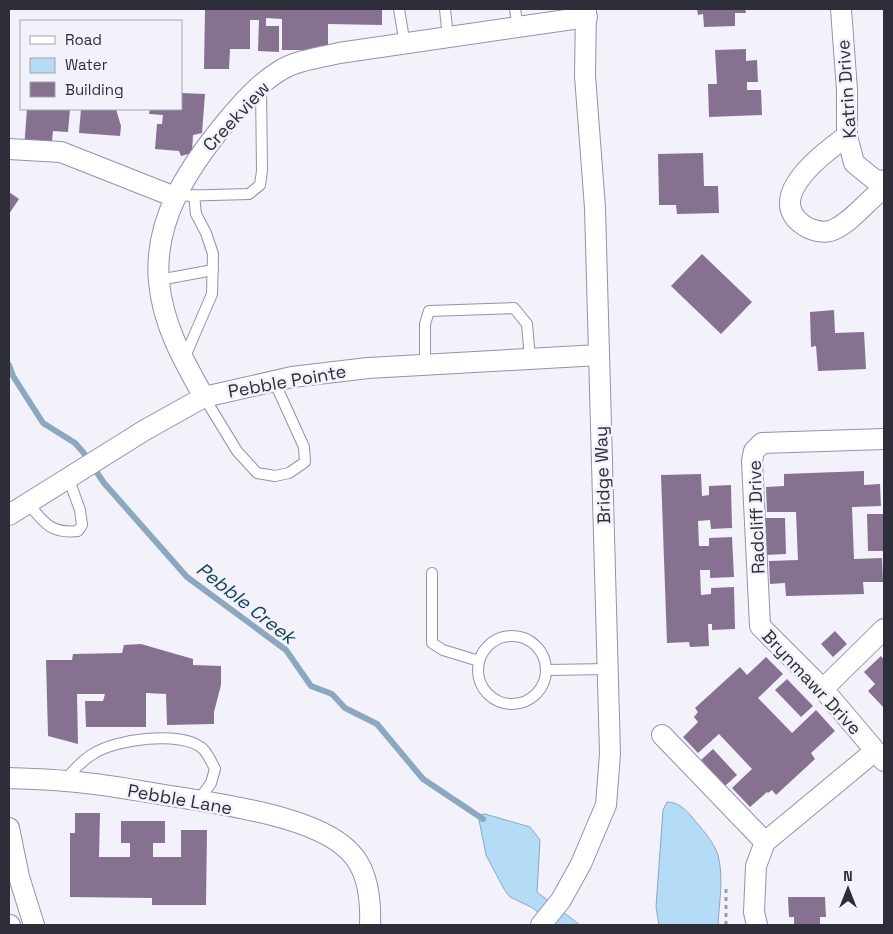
<svg xmlns="http://www.w3.org/2000/svg" width="893" height="934" font-family="'Space Grotesk',sans-serif">
<rect width="100%" height="100%" fill="#f3f2fa"/>
<g fill="#b5dcf7" stroke="#8ca8be">
<path d="M667,802C678,802 685,809 692,817C701,828 714,842 718,855C724,877 719,904 718,925H659L656,907L663,810Z"/>
<polygon points="485,814 530,827 540,840 537,892 580,925 552,925 533,908 510,897 504,889 486,855 478,815"/>
</g>
<g fill="none" stroke-linecap="round" stroke-linejoin="round">
<polyline stroke="#8ca8be" stroke-width="6" points="9,365 13,376 43,423 75,443 83,452 104,483 187,577 286,650 311,686 332,694 345,708 377,724 423,779 483,819"/>
</g>
<g fill="#877191">
<polygon points="205,9 382,9 382,25 328,24 328,50 282,50 282,19 266,18 266,26 279,26 279,52 258,51 259,20 250,20 250,49 230,49 229,69 204,69"/>
<polygon points="697,9 745,9 746,13 735,13 735,26 704,27 703,14 698,15"/>
<polygon points="746,49 746,61 757,60 758,82 747,82 747,90 761,90 762,115 709,117 708,84 717,84 715,50"/>
<polygon points="181,93 205,94 202,133 193,135 192,153 181,156 179,151 155,149 157,124 162,124 163,115 149,114 150,109 181,109"/>
<polygon points="27,109 70,109 68,132 53,131 51,151 24,149"/>
<polygon points="81,109 116,109 121,126 120,136 79,133"/>
<polygon points="703,153 704,186 718,186 719,213 677,214 676,205 659,205 658,154"/>
<polygon points="9,192 19,199 9,214"/>
<polygon points="702,254 752,302 721,334 671,286"/>
<polygon points="834,310 835,333 864,332 866,369 818,371 816,346 811,347 810,312"/>
<polygon points="864,471 864,485 880,484 881,506 852,507 854,559 882,558 883,582 863,582 864,594 786,596 785,583 770,584 769,561 798,560 796,512 767,512 766,487 784,486 784,474"/>
<polygon points="701,474 702,496 709,495 709,486 731,485 732,528 711,529 710,520 698,521 699,546 709,546 709,538 732,537 734,577 710,578 710,570 700,570 701,595 711,594 711,588 734,587 735,629 712,630 712,624 708,624 709,646 690,647 689,642 667,643 661,475"/>
<polygon points="867,514 884,514 884,551 868,551"/>
<polygon points="764,518 785,518 786,554 765,555"/>
<polygon points="835,631 847,644 833,657 821,644"/>
<polygon points="141,644 193,659 193,665 221,666 221,685 214,712 214,724 167,725 166,694 146,693 146,727 86,727 85,701 103,701 105,694 77,694 78,744 48,736 46,660 72,660 73,654 122,653 124,645"/>
<polygon points="881,656 884,660 884,708 868,691 875,684 864,672"/>
<polygon points="766,657 783,674 758,698 792,733 816,710 835,731 811,753 815,759 776,795 772,790 768,793 767,792 750,807 732,788 752,769 719,734 698,753 683,737 698,722 694,717 698,712 695,708 740,667 747,675"/>
<polygon points="787,679 813,706 801,717 775,690"/>
<polygon points="713,749 737,775 725,786 701,760"/>
<polygon points="75,813 100,813 99,857 130,857 130,843 121,843 121,821 165,821 165,843 153,843 153,857 181,857 181,830 207,830 206,905 152,905 152,898 70,897 70,833 75,833"/>
<polygon points="788,897 825,897 826,917 820,917 820,925 794,925 794,917 789,917"/>
</g>
<g fill="none" stroke-linecap="round" stroke-linejoin="round">
<defs>
<g id="lane">
<polyline points="399,9 405,45"/>
<polyline points="445,9 448,38"/>
<polyline points="515,9 518,28"/>
<polyline points="175,196 249,194 260,185 262,171 261,85"/>
<polyline points="159,280 213,270"/>
<polyline points="184,359 212,294 213,254 206,233 196,214 194,195"/>
<polyline points="425,365 425,324 429,311 514,308 527,324 530,359"/>
<polyline points="204,397 237,451 257,473 275,476 289,473 305,462 304,447 274,381"/>
<path d="M28,503C44,523 51,534 78,531L82,525L80,510L68,477"/>
<polyline points="432,573 432,643 443,650 479,661"/>
<circle cx="512" cy="670" r="34"/>
<polyline points="547,670 608,669"/>
<path d="M65,780C73,771 82,760 93,754C115,739 182,730 203,749C208,754 212,763 215,769L211,783L198,801"/>
</g>
<g id="street">
<polyline points="841,9 847,90 847,136 854,163 875,180 884,181"/>
<path d="M847,136C826,151 764,196 802,224C809,230 821,233 830,231C848,226 869,199 884,188"/>
<polyline points="9,149 61,152 175,197"/>
<path d="M204,397C183,360 163,325 159,282C153,220 189,167 226,122C242,103 259,83 281,70C298,60 319,58 339,53L587,17"/>
<polyline points="884,439 762,443 754,451 752,461 760,626 823,689 884,761"/>
<polyline points="9,515 145,430 204,397 292,377 368,368 599,355"/>
<polyline points="823,689 884,629"/>
<polyline points="662,735 765,842"/>
<path d="M9,778C28,779 47,779 65,781C97,783 128,789 159,794C210,803 313,814 349,851C368,869 371,900 370,925"/>
<polyline points="9,828 19,877 34,925"/>
<polyline points="9,925 10,925"/>
<polyline points="541,925 561,900 581,864 606,805 610,754 595,208 585,76 586,9"/>
<polyline points="757,925 754,912 756,866 765,842 875,751"/>
</g>
</defs>
<use href="#lane" stroke="#9490b2" stroke-width="12"/>
<use href="#street" stroke="#9490b2" stroke-width="22"/>
<polyline stroke="#9d9ca6" stroke-width="3" stroke-dasharray="4 4" stroke-linecap="butt" points="726,889 726,925"/>
<use href="#lane" stroke="#fff" stroke-width="10"/>
<use href="#street" stroke="#fff" stroke-width="20"/>
</g>
<g text-anchor="middle" dominant-baseline="central" stroke-width="5" stroke-linejoin="round" paint-order="stroke">
<g font-size="18" fill="#2e2d3a" stroke="#f3f2fa">
<text transform="translate(846 89) rotate(-94)">Katrin Drive</text>
<text transform="translate(236 116) rotate(-47)">Creekview</text>
<text transform="translate(287 381) rotate(-10)">Pebble Pointe</text>
<text transform="translate(602 475) rotate(-92)">Bridge Way</text>
<text transform="translate(756 517) rotate(-92)">Radcliff Drive</text>
<text transform="translate(812 682) rotate(47)">Brynmawr Drive</text>
<text transform="translate(180 799) rotate(10)">Pebble Lane</text>
</g>
<g font-size="19" font-style="italic" fill="#15435f" stroke="#f3f2fa">
<text transform="translate(246 603) rotate(38)">Pebble Creek</text>
</g>
</g>
<rect width="893" height="934" fill="none" stroke="#2e2d3a" stroke-width="20"/>
<rect x="20" y="20" width="162" height="90" fill="#f3f2fa" stroke="#a4a3ad"/>
<rect x="30" y="36" width="25" height="8" fill="#ffffff" stroke="#a4a3ad"/>
<text x="65" y="45" font-size="15" fill="#2e2d3a">Road</text>
<rect x="30" y="58" width="25" height="15" fill="#b5dcf7" stroke="#a4a3ad"/>
<text x="65" y="70" font-size="15" fill="#2e2d3a">Water</text>
<rect x="30" y="82" width="25" height="15" fill="#877191" stroke="#a4a3ad"/>
<text x="65" y="95" font-size="15" fill="#2e2d3a">Building</text>
<g transform="translate(848 889)" stroke="#f3f2fa" stroke-width="4" paint-order="stroke">
<path d="M0-4L9 19L0 12L-9 19Z" fill="#2e2d3a"/>
<text y="-8" font-size="14" font-weight="bold" text-anchor="middle" fill="#2e2d3a">N</text>
</g>
</svg>
